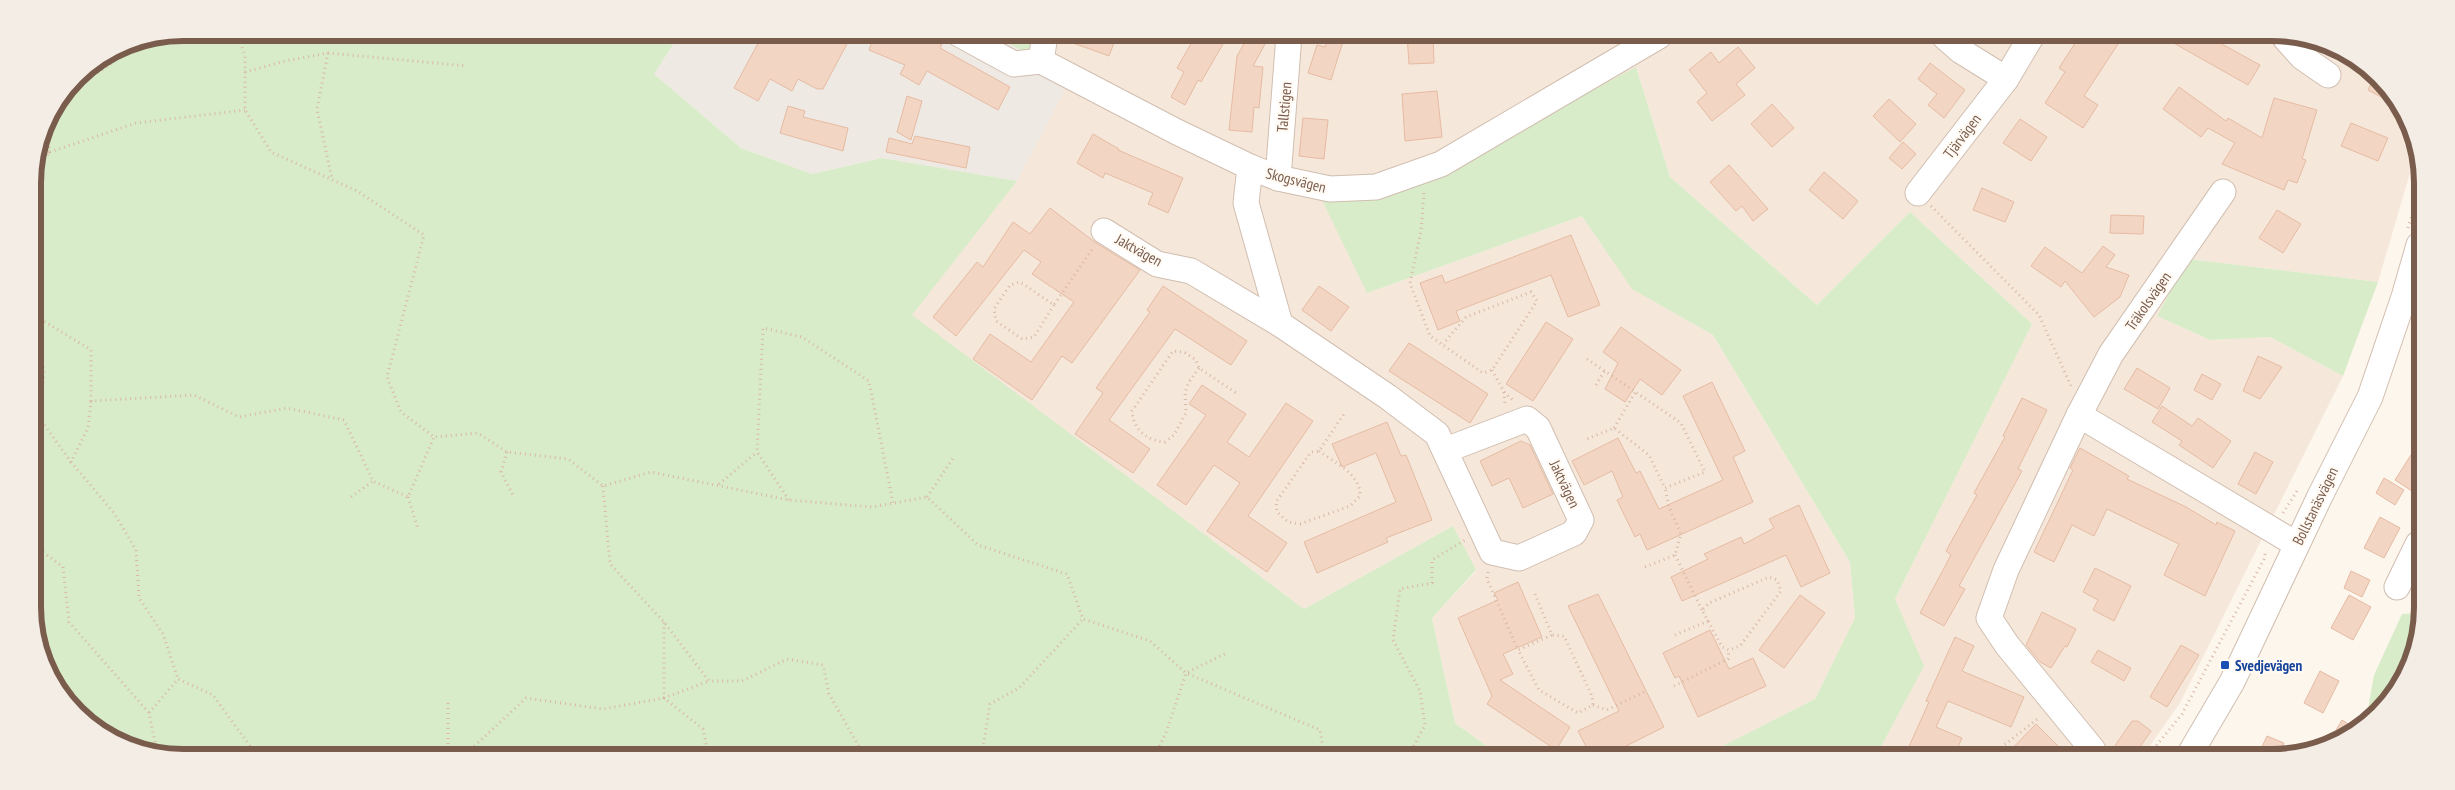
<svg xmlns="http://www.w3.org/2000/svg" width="2455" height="790" font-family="'PT Sans Narrow',sans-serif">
<rect width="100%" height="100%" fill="#fdf6ec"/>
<polygon fill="#f5e8da" points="1035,35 2311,38 2355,58 2385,83 2417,149 2378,282 2188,259 2157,316 2210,340 2270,337 2343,376 2180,703 2142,757 1876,756 1923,666 1895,599 2032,324 1910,212 1817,305 1670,177 1636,67 1367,293 1582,216 1633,289 1713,335 1850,562 1855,619 1815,699 1703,756 1499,755 1455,723 1432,618 1476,571 1453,526 1304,609 911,315 1017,181"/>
<polygon fill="#efe9e4" points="680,34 991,34 1030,55 1068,84 1017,181 882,158 812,174 741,148 654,74"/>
<g fill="#d8ecc9">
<polygon points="183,33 680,34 654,74 741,148 812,174 882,158 1017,181 912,315 1304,609 1453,526 1476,570 1432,618 1455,723 1499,755 144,752 107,737 70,707 35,636 33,173 44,125 77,76 126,44"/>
<polygon points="991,34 1035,35 1030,55"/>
<polygon points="1636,67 1670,177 1817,305 1910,212 2032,324 1895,599 1924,666 1876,756 1703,756 1815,699 1855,618 1850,562 1713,335 1632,289 1582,216 1367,293 1321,198 1448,168"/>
<polygon points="2188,259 2378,282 2343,376 2270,337 2210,340 2157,316"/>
<polygon points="2417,613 2417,646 2397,691 2362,727 2366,720 2374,675 2402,614"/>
</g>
<g fill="#f3d5c3" stroke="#e6bba3">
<polygon points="763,34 832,34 848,42 823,89 817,89 798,79 792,91 770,79 758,101 734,88"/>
<polygon points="875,34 922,34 942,45 940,48 1010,87 998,110 927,71 919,85 900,74 905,65 869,50"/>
<polygon points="1059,35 1117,35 1109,56 1059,38"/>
<polygon points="1196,35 1208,35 1223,44 1201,82 1198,80 1185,105 1171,97 1184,72 1177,68"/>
<polygon points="1249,35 1270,35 1253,66 1263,67 1259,108 1254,107 1252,132 1229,130 1237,56"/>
<polygon points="1330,35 1345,35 1331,80 1308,73 1317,45 1325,47"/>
<polygon points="1407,35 1433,36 1434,63 1409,64"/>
<polygon points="2079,37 2108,37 2118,44 2084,96 2098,105 2083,128 2045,103 2065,72 2059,68"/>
<polygon points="2163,37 2209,37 2260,65 2248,85"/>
<polygon points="1738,47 1755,68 1736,84 1745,95 1712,121 1697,102 1707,93 1689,70 1711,52 1719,63"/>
<polygon points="1930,63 1965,90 1944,118 1928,105 1937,94 1918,79"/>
<polygon points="2375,75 2385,83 2396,105 2368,90"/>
<polygon points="2179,87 2226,121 2228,118 2262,138 2274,98 2317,110 2302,159 2306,160 2297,183 2288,180 2284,190 2222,164 2235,143 2208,128 2201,137 2163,109"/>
<polygon points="1437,91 1442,137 1405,141 1402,94"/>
<polygon points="907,96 922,101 911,140 897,132"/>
<polygon points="1889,99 1916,124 1900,142 1873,116"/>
<polygon points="1772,104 1794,128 1772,147 1751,124"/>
<polygon points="788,106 805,111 803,117 848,128 843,151 780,133"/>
<polygon points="1303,118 1328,120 1324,159 1299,156"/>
<polygon points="2020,119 2047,137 2031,161 2003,143"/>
<polygon points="2351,123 2388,138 2378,161 2341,146"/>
<polygon points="1093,134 1119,149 1118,150 1183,178 1168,213 1148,204 1153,193 1105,173 1103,178 1077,163"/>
<polygon points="915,136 970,147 966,168 886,152 889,138 912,144"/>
<polygon points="1903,142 1916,154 1902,169 1889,158"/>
<polygon points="1729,165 1768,209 1753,221 1742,206 1736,211 1710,182"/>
<polygon points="1824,172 1858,201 1843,219 1809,190"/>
<polygon points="1982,188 2014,202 2005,222 1973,210"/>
<polygon points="1050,208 1096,243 1140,270 1072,363 1062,356 1032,400 973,359 990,334 1031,362 1074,302 1032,274 1041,262 1024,250 956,336 933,317 977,262 983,267 1013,222 1030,234"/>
<polygon points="2277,210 2301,224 2283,253 2259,238"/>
<polygon points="2111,215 2144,216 2143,234 2110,233"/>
<polygon points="1571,235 1600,305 1568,317 1551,275 1456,311 1460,321 1438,330 1420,283 1442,275 1445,283"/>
<polygon points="2103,246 2115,255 2106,267 2129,275 2120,297 2094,317 2065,281 2061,287 2031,266 2045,247 2082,273"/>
<polygon points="1163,286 1247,341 1231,365 1175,329 1109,420 1150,449 1133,473 1075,434 1103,393 1096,388 1150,312 1147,310"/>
<polygon points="1319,286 1349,307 1331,331 1302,310"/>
<polygon points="1546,322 1573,339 1533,401 1506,384"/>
<polygon points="1621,327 1681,370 1662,395 1640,379 1625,402 1605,389 1618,363 1603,352"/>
<polygon points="1409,343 1488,394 1470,423 1389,371"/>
<polygon points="2258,356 2282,367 2260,399 2243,391"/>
<polygon points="2137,368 2170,388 2158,409 2124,389"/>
<polygon points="2202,374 2221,384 2212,400 2194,390"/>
<polygon points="1712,382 1745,451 1733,457 1753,502 1647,550 1640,534 1635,537 1617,500 1623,497 1612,471 1584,485 1572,461 1618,438 1636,473 1640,471 1659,509 1723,480 1683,396"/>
<polygon points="1202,385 1246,414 1227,442 1249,457 1286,403 1313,421 1248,516 1287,543 1267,572 1207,531 1240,483 1214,465 1186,505 1157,485 1206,415 1189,404"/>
<polygon points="2022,398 2047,410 2018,469 2022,471 1959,586 1965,589 1944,626 1920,613 1951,555 1946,551 1977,495 1974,493 2005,437 2003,436"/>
<polygon points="2162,406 2192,426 2198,418 2231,441 2213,468 2179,445 2182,441 2152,422"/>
<polygon points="1387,422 1401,456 1406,455 1432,520 1386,538 1388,542 1317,573 1304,542 1396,502 1376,453 1342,467 1332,444"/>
<polygon points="1521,441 1530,445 1553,494 1523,508 1509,478 1492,486 1480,461"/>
<polygon points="2418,444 2418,495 2395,480"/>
<polygon points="2080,448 2129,476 2127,479 2186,507 2216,525 2217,522 2235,531 2205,596 2164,575 2179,544 2107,509 2094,536 2072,525 2054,562 2034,552 2073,470 2070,468"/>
<polygon points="2255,452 2273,462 2256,494 2238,484"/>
<polygon points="2384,478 2404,490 2395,505 2376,493"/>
<polygon points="1799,505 1830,573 1801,587 1786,555 1682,601 1671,577 1708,559 1704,554 1741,537 1744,544 1774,528 1769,519"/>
<polygon points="2380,517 2400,528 2384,558 2364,548"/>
<polygon points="2095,568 2131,586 2114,621 2093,610 2098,600 2083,592"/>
<polygon points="2351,571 2370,580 2362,597 2344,588"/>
<polygon points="1518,582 1542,637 1503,654 1513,674 1500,680 1570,727 1556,750 1487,704 1492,696 1458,618 1498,600 1494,593"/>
<polygon points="1598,594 1664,727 1606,756 1591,756 1578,731 1619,711 1568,606"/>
<polygon points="1800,595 1825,613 1784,668 1759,650"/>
<polygon points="2349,595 2371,607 2353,640 2331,628"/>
<polygon points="2042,612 2076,629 2067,647 2065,646 2051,668 2040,662 2026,645"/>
<polygon points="1710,630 1729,669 1753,658 1766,686 1698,717 1679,676 1675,678 1663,653"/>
<polygon points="1955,637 1974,646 1962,671 2024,697 2011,727 1948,701 1936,727 1962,738 1954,756 1919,756 1907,751 1929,702 1926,701"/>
<polygon points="2181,645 2199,655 2167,707 2150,697"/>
<polygon points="2098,650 2131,668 2124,681 2091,662"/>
<polygon points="2320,671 2339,681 2323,713 2304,703"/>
<polygon points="2342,720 2358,730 2326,747"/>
<polygon points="2132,721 2138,721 2151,731 2133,757 2122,757 2112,750"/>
<polygon points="2036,724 2069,757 2004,757"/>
<polygon points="2267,736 2284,743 2277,757 2260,751"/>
</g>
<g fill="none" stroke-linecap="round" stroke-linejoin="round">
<defs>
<g id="minor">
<polyline points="959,34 1014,64 1041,61 1177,132 1250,167 1278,178 1330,189 1376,187 1441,164 1659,36"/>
<polyline points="1945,37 1961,51 2006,79 2031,37"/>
<polyline points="2285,38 2302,57 2328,75"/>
<polyline points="1041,61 1045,35"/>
<polyline points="1250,167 1246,203 1280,324 1388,397 1437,434 1492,552 1519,558 1574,533 1581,520 1538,428 1527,419 1446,450"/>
<polyline points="1278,178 1289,35"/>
<polyline points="1918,193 2006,79"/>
<polyline points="1104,231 1157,264 1191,271 1280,324"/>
<polyline points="2079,415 2111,354 2223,192"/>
<polyline points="2397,587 2418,544"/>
<polyline points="2093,750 2007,645 1989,618 2006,570 2079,415 2296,544"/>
<polyline points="2188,757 2232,682 2320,496 2370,397 2404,297 2419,245"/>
</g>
</defs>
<use href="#minor" stroke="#d1beb0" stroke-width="27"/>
<g stroke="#d9b8a5" stroke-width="3" stroke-dasharray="1 4" stroke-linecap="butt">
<polyline points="237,33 245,56 245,110 271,152 357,191 424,235 387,377 401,412 434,437 478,433 507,452 568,459 603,486 651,472 789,500 872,507 927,497 978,545 1067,574 1083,619 1150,641 1186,673 1320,730 1324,755"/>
<polyline points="328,53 317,109 332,179"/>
<polyline points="245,72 285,61 328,53 467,66"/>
<path d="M74,80C96,78 117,62 129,43"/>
<polyline points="46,122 50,152 136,123 245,110"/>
<polyline points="34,170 50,152 39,148"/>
<polyline points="1424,193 1421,231 1410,283 1430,336 1483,373 1492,370 1537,301 1531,292 1466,317 1443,344"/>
<polyline points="1931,206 2039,315 2071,386"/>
<polyline points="2408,228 2419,191"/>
<polyline points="33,296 37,317 91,350 91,401 194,395 239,417 287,408 344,420 373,481 408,497 434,437"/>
<polyline points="1054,305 1034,337 1022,339 996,321 994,309 1010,285 1020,282 1054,305 1093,248"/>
<polyline points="37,317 44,373 40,419 71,462"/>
<polyline points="1587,359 1681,423 1705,472 1665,488 1649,455 1614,428 1587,439"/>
<path d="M1199,368L1189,382L1185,392L1186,413L1174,435L1165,442C1147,441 1133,429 1132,411L1173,351L1184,352L1196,360L1199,368L1236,393"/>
<polyline points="1492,370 1504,392 1505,405"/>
<polyline points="1596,385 1605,370"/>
<polyline points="1504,392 1515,402"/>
<polyline points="91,401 88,428 71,462 114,513 136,550 139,598 163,634 178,679"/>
<polyline points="1614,428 1636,391"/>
<path d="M1319,451C1335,463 1361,474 1360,496L1350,506L1300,524L1288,522L1277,512L1276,502L1311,452L1319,451L1344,414"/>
<polyline points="507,452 501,472 514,497"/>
<polyline points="719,484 757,452"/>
<polyline points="603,486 610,564 664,622 709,681 742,681 787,659 823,665 829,694 863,754"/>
<polyline points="351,497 373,481"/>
<polyline points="408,497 418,529"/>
<polyline points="927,497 954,457"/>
<polyline points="789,500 757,452 763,328 802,337 869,381 893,503"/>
<polyline points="2283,513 2297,491"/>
<polyline points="35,546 63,567 69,622 149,713"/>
<polyline points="1675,555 1702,610"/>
<polyline points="1645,567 1675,555 1681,534 1669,507 1665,488"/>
<polyline points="1488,572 1487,579 1518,650"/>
<polyline points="1535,594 1552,635 1564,636 1592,696 1593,705 1578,713 1539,690 1518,650 1552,635"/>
<polyline points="1675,635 1708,621 1702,610 1709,603 1769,577 1777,580 1781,591 1740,646 1729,650 1722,647 1708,621"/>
<polyline points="1674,686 1728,659 1729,650"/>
<polyline points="448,703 448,753"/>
<polyline points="1593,705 1607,710 1644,692"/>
<polyline points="157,752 149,713 178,679 213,695 255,753"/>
<polyline points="467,753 526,698 603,709 664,698 664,622"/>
<polyline points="708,754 703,729 664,698 709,681"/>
<polyline points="982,754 990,704 1019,688 1083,619"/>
<polyline points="1155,755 1166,733 1186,673 1227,653"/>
<polyline points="1409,755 1425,725 1420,691 1393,640 1400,589 1432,583 1432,560 1465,540"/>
<polyline points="1989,757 2040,717"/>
<polyline points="2147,757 2182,714 2264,559 2266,550"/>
</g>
<use href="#minor" stroke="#fff" stroke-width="25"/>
</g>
<rect fill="#1a4fb4" stroke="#fffaf3" stroke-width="2" x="2220" y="660" width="10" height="10" rx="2.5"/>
<g text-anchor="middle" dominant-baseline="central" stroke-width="4.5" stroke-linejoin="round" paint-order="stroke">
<g font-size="15" fill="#7a5c4d" stroke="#fffaf3">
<text transform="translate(1284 107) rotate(-85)">Tallstigen</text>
<text transform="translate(1962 136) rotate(-53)">Tjärvägen</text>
<text transform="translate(1296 180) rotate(14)">Skogsvägen</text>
<text transform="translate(1139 250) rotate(29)">Jaktvägen</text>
<text transform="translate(2148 301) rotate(-55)">Träkolsvägen</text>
<text transform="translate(1565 484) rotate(65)">Jaktvägen</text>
<text transform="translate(2315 506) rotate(-64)">Bollstanäsvägen</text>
</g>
<g font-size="15" font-weight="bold" fill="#164399" stroke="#fffaf3" text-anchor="start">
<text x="2235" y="665">Svedjevägen</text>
</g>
</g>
<path d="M0 0H2455V790H0ZM183 41H2272A142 142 0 0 1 2414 183V607A142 142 0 0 1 2272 749H183A142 142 0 0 1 41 607V183A142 142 0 0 1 183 41Z" fill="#f4ede6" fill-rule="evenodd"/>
<path fill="none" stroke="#7a5c4d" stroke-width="6" d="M183 41H2272A142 142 0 0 1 2414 183V607A142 142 0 0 1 2272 749H183A142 142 0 0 1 41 607V183A142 142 0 0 1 183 41Z"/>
</svg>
